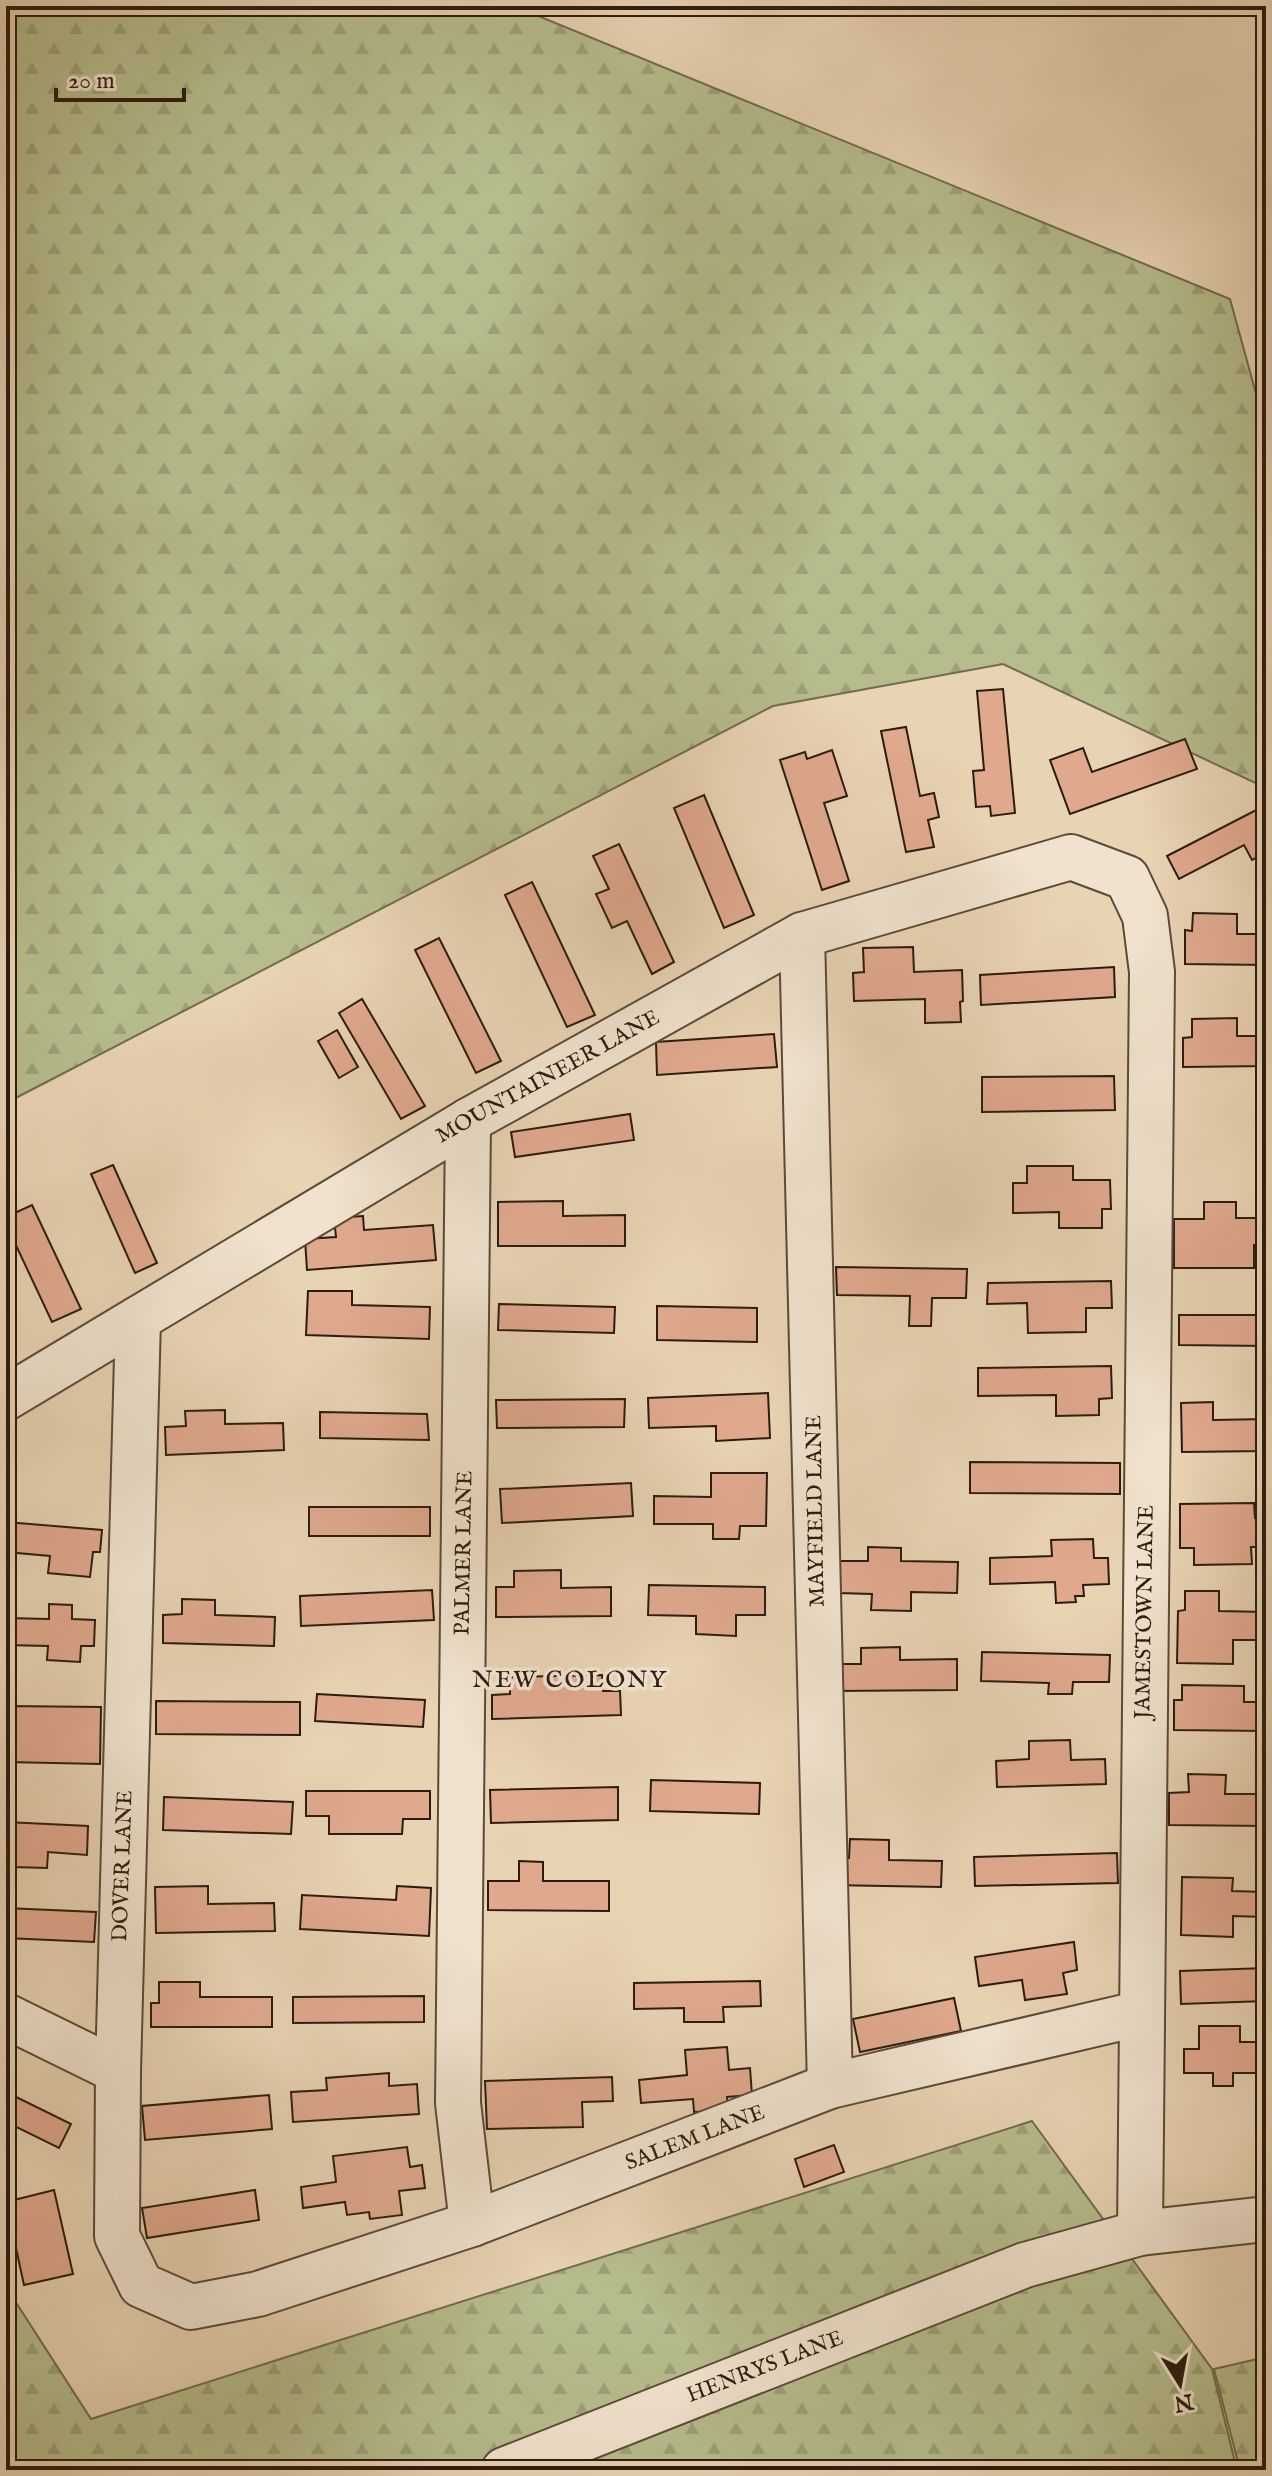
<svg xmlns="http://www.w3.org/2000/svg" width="1272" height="2476" font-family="'IM FELL English',serif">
<defs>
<pattern id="forest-firs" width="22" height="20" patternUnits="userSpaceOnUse" patternTransform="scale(2)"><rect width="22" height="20" fill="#b6bc8c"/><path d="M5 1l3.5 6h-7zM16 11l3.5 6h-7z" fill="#9da178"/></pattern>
</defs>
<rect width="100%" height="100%" fill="#e8d3b3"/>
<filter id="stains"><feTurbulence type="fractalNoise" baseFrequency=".0025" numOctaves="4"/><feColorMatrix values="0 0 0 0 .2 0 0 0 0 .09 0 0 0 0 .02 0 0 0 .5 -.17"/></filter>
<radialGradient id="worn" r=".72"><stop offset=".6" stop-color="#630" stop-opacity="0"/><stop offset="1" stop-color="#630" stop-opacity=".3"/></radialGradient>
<g fill="url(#forest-firs)" stroke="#716c4e" stroke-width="2">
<polygon points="6,6 514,6 1230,299 1266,430 1266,788 1003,664 773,706 6,1103"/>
<polygon points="1032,2121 1212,2369 1237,2470 6,2470 6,2287 91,2419"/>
<polygon points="1266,2357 1266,2470 1240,2470 1214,2369"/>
</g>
<g fill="#e0a98e" stroke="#2c1c0f" stroke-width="2">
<polygon points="1003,689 1015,813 991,816 990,806 976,807 973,771 984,770 977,691"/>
<polygon points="906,727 920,796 934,793 939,817 928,820 934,847 906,852 881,731"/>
<polygon points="1185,739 1197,769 1070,814 1050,760 1083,748 1092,772"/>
<polygon points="832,750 847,796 824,803 849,881 822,890 780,760 805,752 807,759"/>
<polygon points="704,795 754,915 724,928 674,808"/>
<polygon points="1266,805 1266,853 1252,860 1244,845 1179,879 1167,856"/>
<polygon points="619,844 674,962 652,974 627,921 612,928 596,894 609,889 593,856"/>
<polygon points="532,882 595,1015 567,1027 505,895"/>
<polygon points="1193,913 1237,914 1237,934 1266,934 1266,965 1185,964 1185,930 1192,931"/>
<polygon points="439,938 501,1061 476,1073 415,950"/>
<polygon points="913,947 914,972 962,970 963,1001 960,1002 961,1022 925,1023 925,999 854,1001 853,973 864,972 863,948"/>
<polygon points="1114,967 1115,997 981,1005 980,975"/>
<polygon points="362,999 425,1106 401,1119 339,1013"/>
<polygon points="1237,1018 1237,1036 1266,1036 1266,1066 1183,1067 1183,1038 1192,1037 1192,1019"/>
<polygon points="337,1030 358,1067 339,1078 318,1041"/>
<polygon points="774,1034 777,1067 657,1075 656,1042"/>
<polygon points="1114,1076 1115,1110 982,1112 982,1077"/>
<polygon points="630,1114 634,1140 515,1157 511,1132"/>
<polygon points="113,1165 157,1263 135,1273 91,1174"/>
<polygon points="1027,1166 1073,1166 1073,1180 1110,1180 1111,1209 1102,1209 1102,1228 1059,1228 1059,1212 1013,1213 1013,1183 1027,1183"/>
<polygon points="563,1201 563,1216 625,1215 625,1246 498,1246 498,1202"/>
<polygon points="1204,1202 1236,1202 1236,1218 1266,1218 1266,1256 1265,1245 1254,1245 1254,1268 1174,1268 1174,1219 1204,1219"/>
<polygon points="32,1205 81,1309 52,1322 6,1224 6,1217"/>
<polygon points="363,1216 364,1230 433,1225 436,1260 307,1270 305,1239 336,1237 334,1218"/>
<polygon points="836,1267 967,1269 966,1298 932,1298 931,1326 909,1326 910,1296 837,1295"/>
<polygon points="1111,1281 1112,1308 1086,1308 1086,1332 1028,1333 1027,1303 987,1304 988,1283"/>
<polygon points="308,1291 352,1291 352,1305 430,1307 429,1339 306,1335"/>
<polygon points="499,1304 615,1307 614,1333 498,1330"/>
<polygon points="657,1306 757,1308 757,1342 657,1340"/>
<polygon points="1179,1315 1266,1315 1266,1346 1179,1345"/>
<polygon points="1111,1366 1112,1398 1099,1399 1099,1415 1056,1416 1056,1395 978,1396 978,1368"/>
<polygon points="768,1393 770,1438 716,1441 716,1426 649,1428 648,1398"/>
<polygon points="625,1399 624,1427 497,1428 496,1400"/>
<polygon points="1213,1402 1213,1420 1266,1419 1266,1451 1182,1452 1181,1403"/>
<polygon points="225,1410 225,1424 283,1423 284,1450 166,1455 165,1427 186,1426 185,1411"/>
<polygon points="320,1412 427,1414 429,1440 320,1438"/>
<polygon points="970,1462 1120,1463 1120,1494 970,1493"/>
<polygon points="711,1473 767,1473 766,1526 740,1526 739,1539 713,1539 713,1524 654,1524 654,1496 711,1497"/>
<polygon points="631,1483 633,1516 502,1523 500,1489"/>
<polygon points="1254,1503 1255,1518 1266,1518 1266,1547 1251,1547 1252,1564 1194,1565 1194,1548 1180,1548 1180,1504"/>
<rect x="309" y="1507" width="121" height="29"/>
<polygon points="6,1522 102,1530 100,1552 93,1552 90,1577 48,1573 50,1556 6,1552"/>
<polygon points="1093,1539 1094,1558 1108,1558 1109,1584 1083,1585 1084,1596 1075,1596 1076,1602 1056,1603 1055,1582 990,1584 990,1558 1052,1556 1051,1540"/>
<polygon points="868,1547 901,1548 901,1561 958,1562 957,1593 911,1592 911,1611 871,1610 872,1594 838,1593 838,1561 868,1561"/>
<polygon points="561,1570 561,1588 611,1587 611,1616 496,1617 496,1587 514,1587 514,1571"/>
<polygon points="649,1585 765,1587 765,1615 736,1615 736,1636 696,1634 696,1616 648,1615"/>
<polygon points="432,1590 434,1620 301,1626 300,1596"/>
<polygon points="1185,1591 1219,1591 1219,1611 1266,1612 1266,1640 1233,1640 1233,1664 1177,1663 1178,1611 1185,1610"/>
<polygon points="182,1599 215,1600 215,1615 275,1617 274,1646 163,1643 163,1615 182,1614"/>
<polygon points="49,1604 72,1605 72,1619 95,1620 94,1646 81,1646 80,1662 47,1660 48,1646 6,1645 6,1618 49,1619"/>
<polygon points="900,1647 900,1660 957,1659 957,1690 835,1691 834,1664 861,1664 861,1648"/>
<polygon points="982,1652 1110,1655 1109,1682 1073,1682 1072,1694 1048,1694 1049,1683 981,1681"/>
<polygon points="602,1675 603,1691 620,1691 621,1715 492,1719 492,1695 510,1694 510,1677"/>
<polygon points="1182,1685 1244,1686 1244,1702 1266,1702 1266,1731 1174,1730 1174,1700 1182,1700"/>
<polygon points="317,1694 425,1700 423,1727 315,1721"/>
<polygon points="156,1701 300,1702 300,1735 156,1734"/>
<polygon points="6,1706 101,1707 100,1764 6,1762"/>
<polygon points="1070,1740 1071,1760 1105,1759 1106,1784 997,1787 996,1761 1029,1759 1029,1741"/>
<polygon points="1188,1774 1226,1775 1225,1794 1266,1794 1266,1826 1169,1825 1169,1793 1189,1792"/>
<polygon points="651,1780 760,1783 759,1814 650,1811"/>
<polygon points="618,1787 618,1820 491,1823 490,1790"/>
<polygon points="306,1791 430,1791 430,1819 403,1819 402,1834 329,1834 329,1816 306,1816"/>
<polygon points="164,1797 293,1802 291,1834 163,1830"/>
<polygon points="6,1822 88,1826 87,1855 48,1852 47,1868 13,1867 13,1854 6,1853"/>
<polygon points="850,1839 889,1840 889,1860 942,1861 941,1887 829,1885 829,1857 849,1858"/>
<polygon points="1117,1853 1118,1883 975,1886 974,1857"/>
<polygon points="519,1861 543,1862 543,1881 609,1881 609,1911 488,1910 488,1881 519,1881"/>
<polygon points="1182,1877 1233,1878 1232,1891 1266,1892 1266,1917 1233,1916 1233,1937 1181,1935"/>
<polygon points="208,1886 208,1904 274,1903 275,1931 156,1933 155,1887"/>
<polygon points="397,1886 431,1888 429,1936 300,1929 302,1895 396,1900"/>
<polygon points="6,1908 96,1912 94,1942 6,1938"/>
<polygon points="1074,1942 1077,1970 1063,1973 1067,1994 1025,2000 1022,1980 979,1986 975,1957"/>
<polygon points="1266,1968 1266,2001 1181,2004 1180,1971"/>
<polygon points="760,1981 761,2006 723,2007 724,2022 684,2022 684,2008 634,2009 634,1983"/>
<polygon points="159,1982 200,1982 200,1997 272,1997 272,2027 151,2027 151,2003 159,2003"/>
<polygon points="424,1996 424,2022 293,2023 293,1997"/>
<polygon points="954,1998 961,2031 860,2052 853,2019"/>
<polygon points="1199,2026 1240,2026 1240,2042 1266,2042 1266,2073 1233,2073 1233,2086 1213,2086 1213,2073 1184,2073 1184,2049 1199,2049"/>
<polygon points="727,2047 729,2070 750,2068 752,2095 727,2097 728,2110 694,2112 693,2099 641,2103 639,2080 687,2075 685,2050"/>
<polygon points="389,2073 389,2086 417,2084 419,2114 293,2122 291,2092 327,2090 326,2078"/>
<polygon points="612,2077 613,2101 582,2102 583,2127 487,2129 485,2081"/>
<polygon points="6,2092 71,2124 59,2148 6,2122"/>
<polygon points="269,2095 272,2129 145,2140 142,2106"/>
<polygon points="834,2145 844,2172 804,2187 795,2159"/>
<polygon points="407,2147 410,2167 422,2165 425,2188 399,2191 402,2215 370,2219 369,2212 347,2215 345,2202 303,2208 301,2187 336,2182 333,2156"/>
<polygon points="54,2190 73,2274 24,2285 6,2202"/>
<polygon points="255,2190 259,2220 147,2238 142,2208"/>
</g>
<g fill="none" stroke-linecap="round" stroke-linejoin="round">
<defs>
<g id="minor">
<polyline points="802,935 830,2086"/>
<polyline points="468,1121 458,2103 472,2224"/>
<polyline points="138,1319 118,2071 117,2236 141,2285 191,2307 258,2294 472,2224 830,2086 1142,2013"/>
<polyline points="6,1398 468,1121 802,935 1071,857 1127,878 1145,916 1152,972 1140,2233 1025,2265 504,2470"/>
<polyline points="6,2016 118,2071"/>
<polyline points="1140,2233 1266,2219"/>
</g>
</defs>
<use href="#minor" stroke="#5b4a38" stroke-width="48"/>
<use href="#minor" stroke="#f0e2ce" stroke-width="44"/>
</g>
<g text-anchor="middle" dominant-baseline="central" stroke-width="7" stroke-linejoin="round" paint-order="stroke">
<g font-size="22" fill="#2c1c0f" stroke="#f0e2ce">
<text transform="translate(548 1077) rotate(-29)">MOUNTAINEER LANE</text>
<text transform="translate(816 1511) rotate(-91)">MAYFIELD LANE</text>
<text transform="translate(464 1553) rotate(-89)">PALMER LANE</text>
<text transform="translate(1145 1612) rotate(-89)">JAMESTOWN LANE</text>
<text transform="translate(123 1866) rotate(-88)">DOVER LANE</text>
<text transform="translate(695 2138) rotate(-21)">SALEM LANE</text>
<text transform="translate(765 2367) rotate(-21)">HENRYS LANE</text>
</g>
<g font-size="24" letter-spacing="2" fill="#2c1c0f" stroke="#f0e2ce">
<text x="570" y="1680">NEW COLONY</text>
</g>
</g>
<rect width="1272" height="2476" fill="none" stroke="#e8d3b3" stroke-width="32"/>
<rect x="8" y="8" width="1256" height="2460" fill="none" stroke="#2c1c0f" stroke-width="4"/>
<rect x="16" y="16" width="1240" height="2444" fill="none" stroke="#2c1c0f" stroke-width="2"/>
<g transform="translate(1180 2384) rotate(169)" stroke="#f0e2ce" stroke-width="6" paint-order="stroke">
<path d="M0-6L14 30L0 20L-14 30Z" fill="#2c1c0f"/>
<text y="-12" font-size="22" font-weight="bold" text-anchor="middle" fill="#2c1c0f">N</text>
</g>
<path d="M56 88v12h128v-12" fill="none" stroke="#2c1c0f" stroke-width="4"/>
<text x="68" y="88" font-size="24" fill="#2c1c0f" stroke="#f0e2ce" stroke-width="6" paint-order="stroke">20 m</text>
<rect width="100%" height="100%" filter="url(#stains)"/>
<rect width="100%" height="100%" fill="url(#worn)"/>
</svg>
